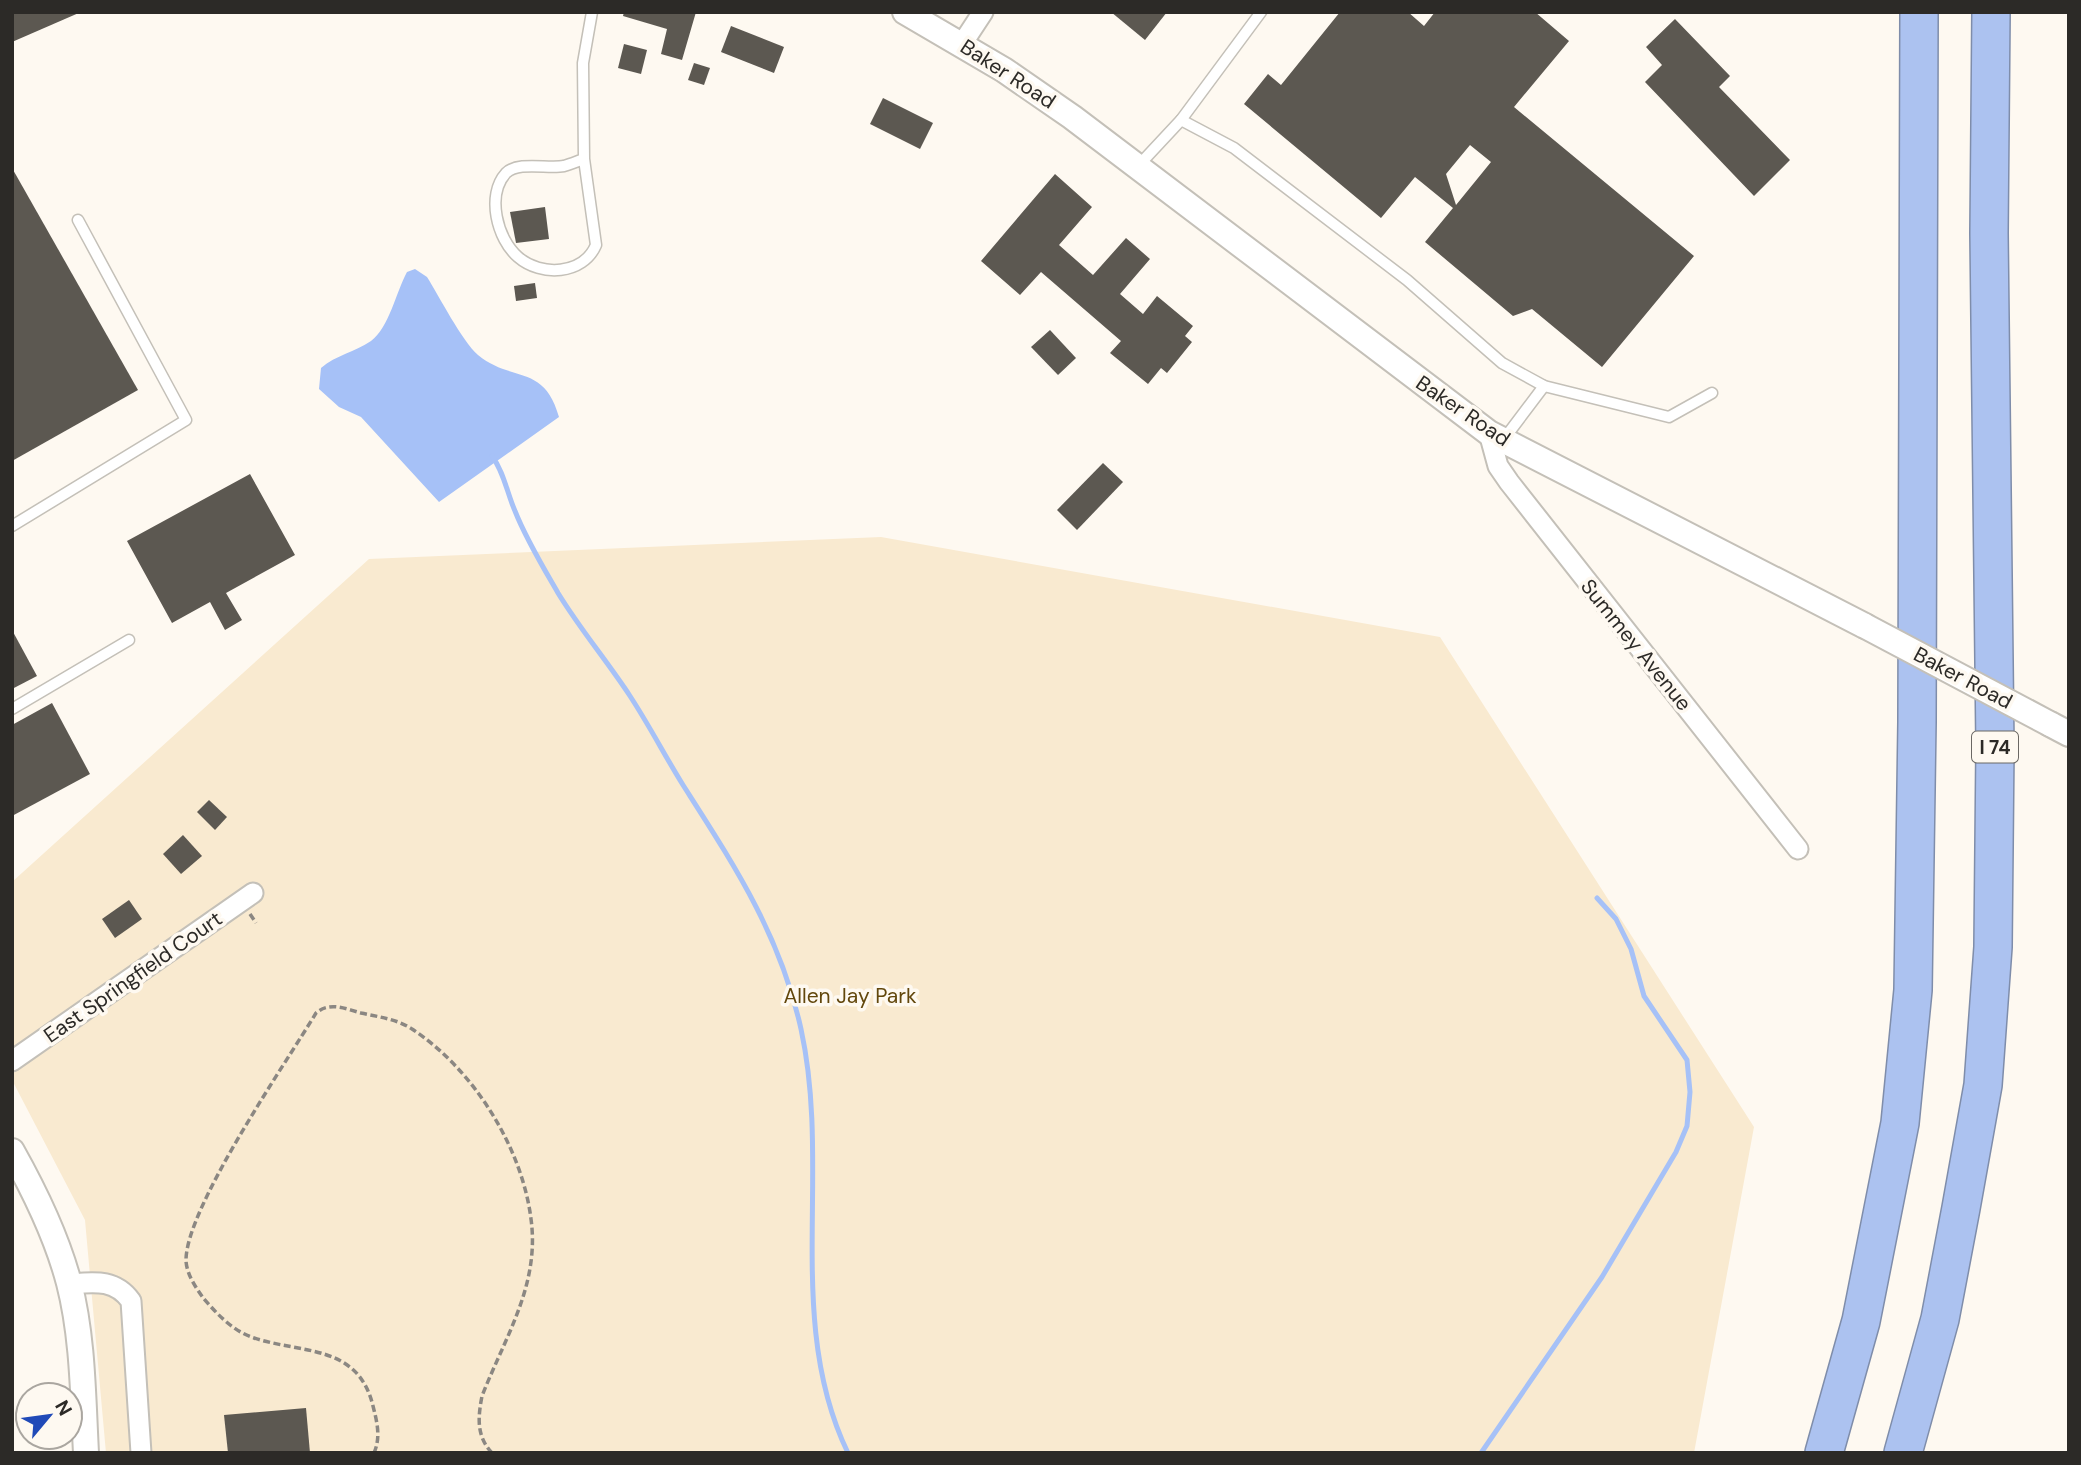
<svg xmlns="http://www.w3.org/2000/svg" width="2081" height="1465" font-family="'DM Sans',sans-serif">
<rect width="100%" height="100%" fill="#fef9f1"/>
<polygon fill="#f9ead0" points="881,537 1440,637 1754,1127 1694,1453 106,1453 85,1220 12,1080 12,882 369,559"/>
<path fill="#a6c1f7" d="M415,269L427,277C439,296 462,341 478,355C512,383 544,363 559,417L439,502L361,417L339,407L319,389L321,368C336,355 355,352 371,341C389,328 396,292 407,272Z"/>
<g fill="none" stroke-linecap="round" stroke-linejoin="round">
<g stroke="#a6c1f7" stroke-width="5">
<path d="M492,456C504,472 507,493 515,511C526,539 543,567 558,593C580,629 607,661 630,696C649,725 665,756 683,785C734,865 780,934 801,1029C832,1171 784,1321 848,1453"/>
<polyline points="1481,1453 1602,1277 1676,1152 1687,1126 1690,1092 1687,1060 1644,996 1631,949 1616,919 1597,898"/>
</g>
</g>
<g fill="#5c5851" fill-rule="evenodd">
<polygon points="12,12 81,12 12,42"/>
<polygon points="624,12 696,12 682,60 661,54 667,29 623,16"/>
<polygon points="1111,12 1167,12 1145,40"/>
<path d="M1340,12H1408L1424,26L1435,12H1535L1569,41L1514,107L1694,256L1602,367L1532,309L1513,316L1425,242L1453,208L1415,177L1381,218L1244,104L1268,74L1281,85ZM1470,145L1491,162L1456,205L1446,174Z"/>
<polygon points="1675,19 1730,76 1719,87 1790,160 1754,196 1645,82 1662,65 1646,47"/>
<polygon points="731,26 784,47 774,73 721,52"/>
<polygon points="624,44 647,50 641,74 618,68"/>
<polygon points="694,63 710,68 704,85 688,80"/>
<polygon points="883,98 933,123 920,149 870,124"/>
<polygon points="12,168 138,390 12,461"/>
<polygon points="1055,174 1092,207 1059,245 1093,275 1126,238 1150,259 1120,294 1143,314 1157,296 1193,326 1185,336 1192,342 1167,373 1161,368 1148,384 1110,353 1121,341 1041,272 1020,295 981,261"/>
<polygon points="545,207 549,239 516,243 510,212"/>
<polygon points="535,283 537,298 516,301 514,286"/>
<polygon points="1050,330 1076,358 1058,375 1031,347"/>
<polygon points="1103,463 1123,482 1077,530 1057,510"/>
<polygon points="250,474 295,555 226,593 242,620 225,630 210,602 172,623 127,541"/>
<polygon points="12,630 37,676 12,689"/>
<polygon points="52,703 90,774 12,816 12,725"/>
<polygon points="209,800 227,817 215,830 197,812"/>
<polygon points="183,835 202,856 181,874 163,854"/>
<polygon points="129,900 142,919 115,938 102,919"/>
<polygon points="306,1408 310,1453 228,1453 224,1415"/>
</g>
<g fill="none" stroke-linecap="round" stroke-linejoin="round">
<defs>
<g id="service">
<polyline points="1181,120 1234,148 1407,280 1502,363 1544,386 1669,417 1712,393"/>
<path d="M584,159C578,161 571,164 564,166C548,169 518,161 506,173C486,195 497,239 518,257C541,277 583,275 596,245L584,159L583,63L592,12"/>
<polyline points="1139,165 1181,120 1261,12"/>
<polyline points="1504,439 1544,386"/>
<polyline points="12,526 186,420 78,220"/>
<polyline points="12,709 129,640"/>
</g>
<g id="minor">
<polyline points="962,44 983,12"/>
<polyline points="1489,433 1498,466 1509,482 1798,849"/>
<polyline points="12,1061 253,893"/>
<path d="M70,1284C95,1282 115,1279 131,1301L141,1453"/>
</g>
<g id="tertiary">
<polyline points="905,12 1004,70 1072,117 1489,433 1865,626"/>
<polyline points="2050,724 2069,734"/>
<path d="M12,1151C35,1192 57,1237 69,1283C83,1337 83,1397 86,1453"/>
</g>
<g id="motorway">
<polyline points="1824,1453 1861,1321 1900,1123 1913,990 1917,722 1919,12"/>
<polyline points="1903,1453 1940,1319 1961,1208 1983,1085 1993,947 1995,747 1989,233 1991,12"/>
</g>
</defs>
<use href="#service" stroke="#c4c0b8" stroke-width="13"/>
<use href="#minor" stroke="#c4c0b8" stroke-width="23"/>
<use href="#tertiary" stroke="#c4c0b8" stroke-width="28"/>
<use href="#motorway" stroke="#7f8daa" stroke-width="40"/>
<g stroke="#8b8782" stroke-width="3.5" stroke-dasharray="7 3.5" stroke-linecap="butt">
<polyline points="250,914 256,923"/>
<path d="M374,1453C381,1437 377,1422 373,1406C358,1344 303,1354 254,1338C233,1331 218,1315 204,1299C196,1288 187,1275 186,1261C185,1209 286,1063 316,1013C330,1001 346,1009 361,1013C379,1017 397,1019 412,1029C473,1069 522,1147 531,1219C540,1285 505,1337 482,1396C478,1417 476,1436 492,1453"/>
</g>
<use href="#service" stroke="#fff" stroke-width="10"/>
<use href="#minor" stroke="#fff" stroke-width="19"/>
<use href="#tertiary" stroke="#fff" stroke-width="24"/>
<use href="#motorway" stroke="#acc2f0" stroke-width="37"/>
<defs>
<polyline id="tertiary-bridge" points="1865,626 2050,724"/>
</defs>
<use href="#tertiary-bridge" stroke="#c4c0b8" stroke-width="28" stroke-linecap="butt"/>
<use href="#tertiary-bridge" stroke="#fff" stroke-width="24"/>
</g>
<g text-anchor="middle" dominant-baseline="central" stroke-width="7" stroke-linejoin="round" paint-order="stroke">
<rect fill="#fef9f1" stroke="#6b6864" stroke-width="2" x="1972" y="731.5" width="46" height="31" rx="5"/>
<g font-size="19" font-weight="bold" fill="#2c2a27">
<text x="1995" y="747">I 74</text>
</g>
<g font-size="21" fill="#2c2a27" stroke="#fef9f1">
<text transform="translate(1008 74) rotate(33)">Baker Road</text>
<text transform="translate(1463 411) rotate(34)">Baker Road</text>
<text transform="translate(1636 645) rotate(51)">Summey Avenue</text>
<text transform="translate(1963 678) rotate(28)">Baker Road</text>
<text transform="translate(133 977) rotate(-35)">East Springfield Court</text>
</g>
<g font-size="21" fill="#62470c" stroke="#fef9f1">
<text x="850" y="996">Allen Jay Park</text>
</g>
</g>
<rect width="2081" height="1465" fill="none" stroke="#2c2a27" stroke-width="28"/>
<g transform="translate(49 1416) rotate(61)"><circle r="33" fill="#fef9f1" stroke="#aaa6a0" stroke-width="2"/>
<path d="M0-5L12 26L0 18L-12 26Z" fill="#204ab8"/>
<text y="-10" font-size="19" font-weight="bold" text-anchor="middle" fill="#2c2a27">N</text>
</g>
</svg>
